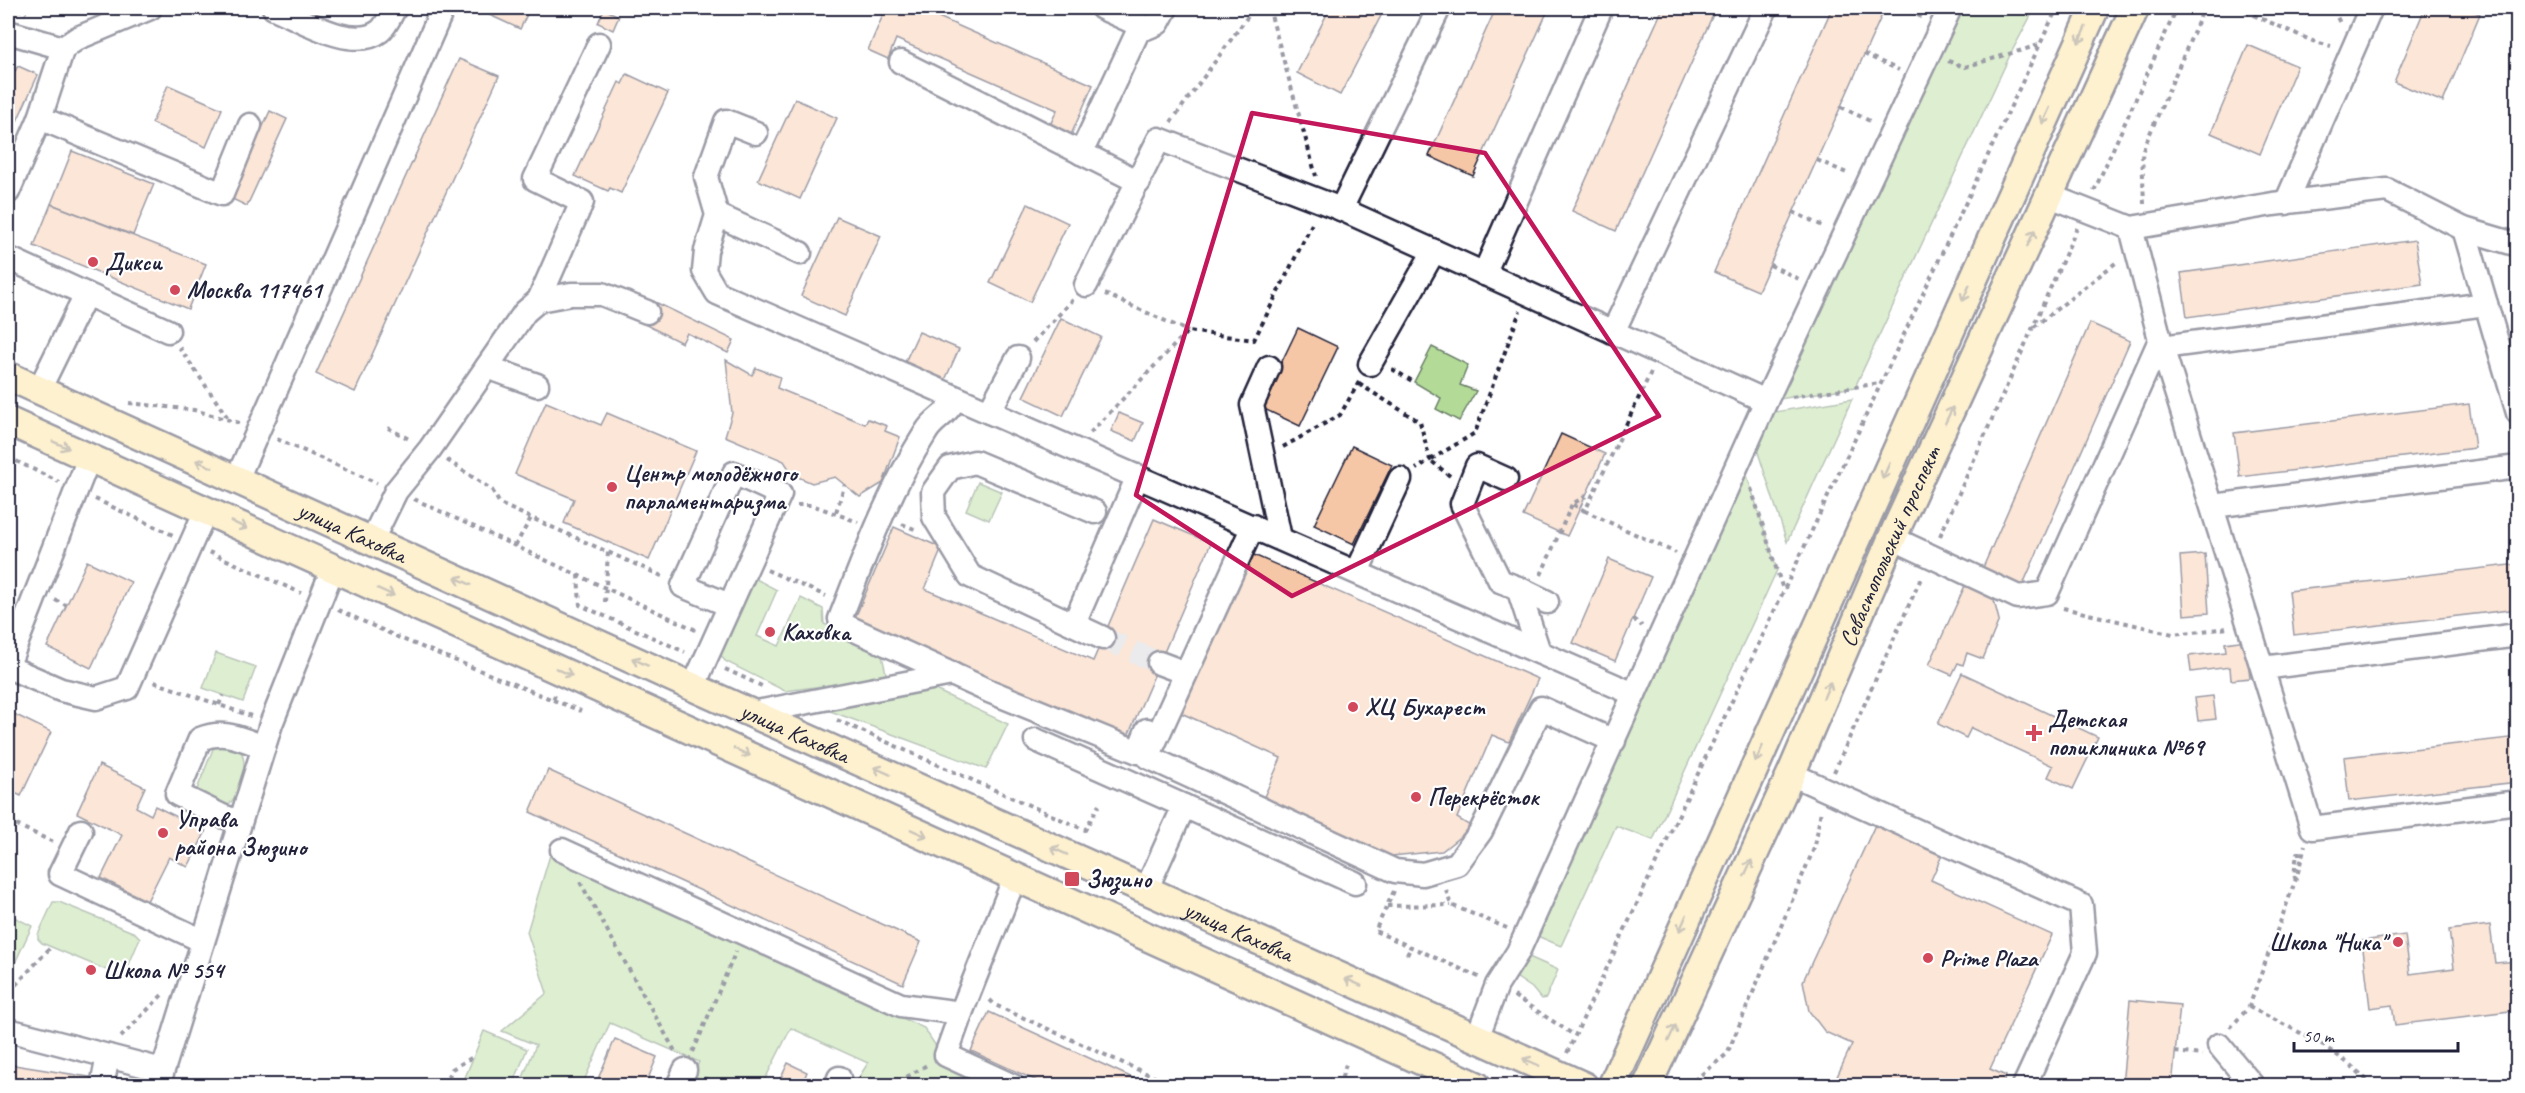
<svg xmlns="http://www.w3.org/2000/svg" width="2525" height="1093" font-family="Caveat,sans-serif">
<rect width="100%" height="100%" fill="#fff"/>
<filter id="ink" filterUnits="userSpaceOnUse"><feTurbulence type="fractalNoise" baseFrequency=".0167" numOctaves="2"/><feDisplacementMap in="SourceGraphic" scale="12" xChannelSelector="R" yChannelSelector="G"/><feConvolveMatrix kernelMatrix="1 2 1 2 8 2 1 2 1" color-interpolation-filters="sRGB"/></filter>
<g filter="url(#ink)">
<g fill="#b3db97" stroke="#6a7e69" stroke-width="1.5">
<polygon points="1950,8 2035,8 2011,53 1855,387 1766,401"/>
<polygon points="1432,347 1468,365 1460,385 1476,391 1459,421 1436,409 1441,398 1414,382"/>
<polygon points="1852,399 1787,542 1756,446 1769,413"/>
<polygon points="1745,469 1777,570 1653,840 1616,826 1561,946 1535,935"/>
<polygon points="978,482 1002,492 989,520 966,510"/>
<polygon points="754,578 777,590 757,636 779,646 801,598 823,609 824,624 880,647 886,673 882,678 785,691 725,661 720,654"/>
<polygon points="216,653 256,667 243,702 203,688"/>
<polygon points="931,688 1008,724 986,769 822,708"/>
<path d="M219,745L238,746C251,764 241,795 225,808L196,792L213,749Z"/>
<polygon points="550,855 748,948 924,1028 947,1063 994,1085 854,1085 868,1063 791,1028 762,1085 747,1083 746,1086 689,1085 699,1062 610,1023 582,1085 520,1085 536,1045 502,1031 547,993 527,932"/>
<polygon points="53,902 59,902 135,933 140,938 125,974 118,975 42,943 38,939 38,935"/>
<polygon points="8,914 32,926 14,965 8,963"/>
<polygon points="1518,952 1558,970 1546,998 1541,999 1532,988 1507,971"/>
<polygon points="484,1031 527,1049 513,1085 462,1085"/>
</g>
<g fill="#f6c7a6" stroke="#22223b" stroke-width="1.5">
<polygon points="482,8 530,8 520,29 481,11"/>
<polygon points="886,8 918,8 1093,85 1071,135 1050,125 1057,110 896,39 888,59 868,50"/>
<polygon points="1330,8 1385,8 1340,95 1297,73"/>
<polygon points="1496,8 1549,8 1473,176 1429,156"/>
<polygon points="1663,8 1716,8 1616,231 1572,211"/>
<polygon points="1832,8 1885,8 1758,291 1714,272"/>
<polygon points="2425,8 2464,8 2480,14 2443,102 2394,82"/>
<polygon points="604,9 619,16 613,30 598,23"/>
<polygon points="2248,45 2297,66 2260,154 2211,133"/>
<polygon points="459,59 499,76 355,392 316,374"/>
<polygon points="18,66 38,75 8,141 8,68 15,71"/>
<polygon points="627,74 668,93 621,193 610,188 608,191 575,176 619,82 622,84"/>
<polygon points="168,85 222,109 206,147 152,123"/>
<polygon points="795,99 837,118 800,199 758,180"/>
<polygon points="270,111 287,119 247,206 230,198"/>
<polygon points="72,151 154,184 133,235 51,204"/>
<polygon points="51,204 206,264 188,309 34,246"/>
<polygon points="1028,204 1068,223 1030,302 990,283"/>
<polygon points="837,217 881,236 845,316 801,296"/>
<polygon points="2415,240 2422,284 2187,317 2181,273"/>
<polygon points="653,301 734,340 728,353 687,333 682,343 642,323"/>
<polygon points="1061,318 1101,337 1063,416 1023,397"/>
<polygon points="2090,323 2130,341 2021,589 1981,572"/>
<polygon points="1298,328 1338,347 1300,426 1260,407"/>
<polygon points="919,332 959,349 945,380 905,362"/>
<polygon points="726,360 752,375 756,368 780,377 777,388 865,424 868,419 887,426 885,431 900,437 883,483 860,497 835,477 812,483 793,475 784,461 725,436 732,413"/>
<polygon points="546,402 601,425 607,413 696,451 649,560 564,523 574,499 515,474"/>
<polygon points="2469,404 2475,448 2240,477 2234,433"/>
<polygon points="1119,413 1143,423 1135,441 1111,431"/>
<polygon points="1561,434 1605,454 1567,536 1523,516"/>
<polygon points="1352,446 1392,465 1354,544 1314,525"/>
<polygon points="1154,519 1211,543 1125,743 852,625 894,527 942,548 925,589 1093,661"/>
<polygon points="1247,552 1538,679 1509,742 1492,735 1457,818 1472,827 1442,851 1391,856 1263,799 1281,758 1179,712"/>
<polygon points="2205,554 2209,613 2184,615 2180,556"/>
<polygon points="1609,559 1651,577 1615,661 1573,643"/>
<polygon points="87,561 131,582 91,668 47,647"/>
<polygon points="2518,564 2518,609 2294,635 2289,591"/>
<polygon points="1968,579 1991,589 1999,620 1983,659 1967,653 1963,665 1958,663 1952,675 1929,665"/>
<polygon points="2246,640 2250,678 2231,680 2230,667 2191,672 2189,656 2226,652 2225,643"/>
<polygon points="1962,673 2098,737 2073,789 2048,777 2053,766 1971,728 1966,738 1938,724"/>
<polygon points="2213,696 2216,719 2198,721 2195,698"/>
<polygon points="12,713 51,732 21,796 8,790 8,722"/>
<polygon points="2518,737 2518,782 2349,801 2344,757"/>
<polygon points="99,765 145,787 136,807 151,815 155,806 206,831 188,867 169,857 147,901 101,878 122,835 77,813"/>
<polygon points="548,770 921,942 903,984 530,812"/>
<polygon points="1875,825 1942,855 1931,880 2052,935 1990,1069 2006,1076 2002,1086 1844,1086 1835,1081 1852,1044 1825,1032 1809,1011 1803,981"/>
<polygon points="2490,925 2495,963 2518,961 2518,1010 2395,1025 2392,1005 2370,1008 2362,941 2405,935 2410,974 2454,968 2449,930"/>
<polygon points="2130,1000 2180,1005 2172,1086 2122,1086"/>
<polygon points="989,1012 1150,1086 1048,1086 971,1051"/>
<polygon points="615,1039 657,1057 645,1086 595,1086"/>
<polygon points="788,1063 807,1072 801,1086 777,1086"/>
<polygon points="8,1064 95,1078 94,1086 8,1086"/>
</g>
<g fill="none" stroke-linecap="round" stroke-linejoin="round">
<polyline stroke="#d3d3d8" stroke-width="22" stroke-dasharray="22 11" stroke-linecap="butt" points="1103,638 1159,663"/>
<defs>
<g id="minor">
<path d="M274,8C301,19 353,52 380,31C386,26 391,14 395,8"/>
<polyline points="1102,8 1146,28 1158,23 1166,8"/>
<polyline points="8,32 63,48"/>
<polyline points="901,62 1139,182"/>
<polyline points="40,118 222,194 250,125"/>
<polyline points="756,133 726,121 706,177 717,215 706,251 704,271 717,293 1634,694"/>
<polyline points="1081,153 1141,25"/>
<polyline points="8,192 40,118 63,48 78,38 150,8"/>
<polyline points="2050,196 2131,228 2273,204 2387,190 2464,229 2518,245"/>
<polyline points="2286,203 2371,8"/>
<polyline points="1341,209 1439,8"/>
<polyline points="717,215 800,253"/>
<polyline points="2131,228 2162,347 2312,828 2518,802"/>
<polyline points="2464,229 2518,413"/>
<polyline points="8,258 86,294"/>
<polyline points="1484,274 1601,8"/>
<polyline points="1086,285 1159,139 1341,209 1766,401"/>
<polyline points="539,300 582,202 535,179 599,44"/>
<polyline points="1613,332 1766,8"/>
<polyline points="2162,347 2486,304"/>
<polyline points="1370,364 1434,251"/>
<polyline points="487,367 537,385"/>
<polyline points="1269,367 1252,405 1280,538"/>
<polyline points="39,390 86,294 168,331"/>
<path d="M956,398C946,417 934,418 926,432C889,490 865,555 840,619L846,626L989,691L1138,752L1147,730"/>
<polyline points="989,412 1018,358"/>
<polyline points="237,479 443,8"/>
<polyline points="1506,479 1477,466 1462,504 1500,581 1518,588 1539,652"/>
<polyline points="2213,506 2518,467"/>
<polyline points="1095,512 975,462 950,468 933,492 934,517 970,576 1103,638"/>
<polyline points="1253,526 1148,757 1395,871 1423,874 1457,864 1481,831 1541,708 1614,741"/>
<polyline points="1892,538 2018,597 2047,593 2160,340"/>
<polyline points="372,540 396,491 430,449 525,312 539,300 571,294 602,294 647,312"/>
<polyline points="1357,572 1400,479"/>
<polyline points="1518,588 1547,602"/>
<polyline points="1074,624 1138,476"/>
<polyline points="1159,663 1175,669"/>
<polyline points="8,665 89,458"/>
<polyline points="8,667 61,690 96,698 127,688 206,510"/>
<polyline points="2263,668 2518,635"/>
<polyline points="693,687 780,494 734,473 683,586 729,605"/>
<polyline points="752,713 952,674"/>
<polyline points="1036,740 1184,806"/>
<polyline points="1791,774 2081,905 2085,953 2024,1086"/>
<path d="M240,822L222,816L177,794L200,739C225,729 241,739 264,747"/>
<polyline points="81,831 60,874 203,941"/>
<polyline points="562,850 901,1005 961,1013 946,1055 1013,1086"/>
<polyline points="1146,890 1184,806 1355,883"/>
<polyline points="961,1013 1009,892 1017,877"/>
<polyline points="8,1030 162,1070"/>
<polyline points="1477,1038 1497,985 1518,952 1766,401 1950,8"/>
<polyline points="2219,1045 2253,1086"/>
<polyline points="102,1086 108,1056"/>
<polyline points="158,1086 271,724 333,568"/>
<polyline points="678,1086 685,1070"/>
<polyline points="836,1086 839,1078"/>
</g>
<g id="major">
<path id="s1" d="M8,376L693,687L1584,1086"/>
<polyline points="8,421 1477,1086"/>
<polyline points="1612,1086 2095,8"/>
<path id="s2" d="M1647,1086L1791,774L1892,538L2135,8"/>
</g>
</defs>
<use href="#minor" stroke="#22223b" stroke-width="27"/>
<use href="#major" stroke="#22223b" stroke-width="32"/>
<g stroke="#22223b" stroke-width="4" stroke-dasharray="4.5 4.5" stroke-linecap="butt">
<polyline points="18,8 26,14"/>
<polyline points="1269,8 1316,176"/>
<polyline points="1901,8 1922,17"/>
<polyline points="2161,8 2174,13"/>
<polyline points="2237,8 2315,42 2331,46"/>
<polyline points="2324,8 2334,11 2341,25"/>
<polyline points="1864,54 1899,70"/>
<polyline points="1948,61 1965,67 2039,45"/>
<polyline points="1841,107 1872,122"/>
<polyline points="1171,122 1254,8"/>
<polyline points="1817,160 1849,174"/>
<polyline points="2094,191 2177,8"/>
<polyline points="2144,204 2142,152 2204,8"/>
<polyline points="1793,212 1825,227"/>
<polyline points="1770,265 1799,279"/>
<polyline points="1105,294 1188,331"/>
<polyline points="2034,327 2118,261"/>
<polyline points="1033,342 1073,300"/>
<polyline points="179,347 228,418"/>
<polyline points="1392,369 1414,382"/>
<polyline points="1651,372 1585,511 1676,553"/>
<polyline points="1359,384 1420,422 1430,460 1416,469"/>
<polyline points="1792,397 1880,383"/>
<polyline points="129,403 194,410 240,423"/>
<polyline points="388,428 411,440"/>
<polyline points="1090,433 1188,331 1254,340 1313,222"/>
<polyline points="277,439 377,483"/>
<polyline points="1283,447 1340,415 1359,382"/>
<polyline points="8,457 59,482"/>
<polyline points="447,460 492,490 500,504 664,577"/>
<polyline points="1450,476 1430,460 1475,433 1520,311"/>
<polyline points="1751,488 1783,590"/>
<polyline points="95,499 173,535"/>
<polyline points="414,499 696,630"/>
<polyline points="797,505 812,505 858,522"/>
<polyline points="1585,511 1572,504 1586,496"/>
<polyline points="836,512 845,484"/>
<polyline points="902,524 917,530"/>
<polyline points="1940,536 2077,228"/>
<polyline points="515,546 531,518"/>
<polyline points="209,552 301,593"/>
<polyline points="767,570 826,596"/>
<polyline points="578,575 580,605 685,652"/>
<polyline points="1541,575 1572,504"/>
<polyline points="55,600 66,605"/>
<polyline points="605,602 608,552"/>
<polyline points="2063,608 2173,634 2229,628"/>
<polyline points="338,610 402,639 553,700 555,695"/>
<polyline points="1633,619 1642,626"/>
<polyline points="725,669 764,687"/>
<polyline points="154,682 251,716"/>
<polyline points="553,700 581,711"/>
<polyline points="219,705 223,695"/>
<polyline points="837,720 1085,830 1099,805"/>
<polyline points="1834,772 1922,576"/>
<polyline points="8,821 53,842"/>
<polyline points="2296,880 2294,875 2297,853 2301,853"/>
<polyline points="580,882 676,1053"/>
<polyline points="1446,890 1451,905 1507,928"/>
<polyline points="1394,891 1375,931 1479,977"/>
<polyline points="1387,906 1451,905"/>
<polyline points="1407,955 1411,947"/>
<polyline points="11,990 14,965"/>
<polyline points="1514,996 1574,1035"/>
<polyline points="990,1000 995,1005 1174,1086"/>
<polyline points="8,1001 11,990 51,947"/>
<path d="M2249,1007C2291,1028 2341,1050 2372,1086"/>
<polyline points="2230,1028 2249,1007 2297,876 2305,845"/>
<polyline points="121,1037 162,995"/>
<polyline points="693,1052 736,951"/>
<polyline points="2175,1052 2202,1055"/>
<polyline points="1567,1053 2057,8"/>
<polyline points="704,1078 722,1086"/>
<polyline points="445,1086 452,1069 473,1057"/>
<polyline points="891,1086 927,1065"/>
<polyline points="1339,1086 1347,1061"/>
<polyline points="1687,1086 1727,1054 1815,846 1821,810"/>
</g>
<use href="#minor" stroke="#fff" stroke-width="22"/>
<use href="#major" stroke="#fbdf96" stroke-width="27"/>
</g>
<defs><path id="oneway-shaft" d="M-6 0H5M1.5-3L5.5 0L1.5 3" fill="none" stroke-width="1.6" stroke-linecap="round" stroke-linejoin="round" transform="scale(1.5)"/></defs>
<g stroke="#8e8068">
<use href="#oneway-shaft" transform="translate(2082 35) rotate(114)"/>
<use href="#oneway-shaft" transform="translate(2046 116) rotate(114)"/>
<use href="#oneway-shaft" transform="translate(2031 238) rotate(-65)"/>
<use href="#oneway-shaft" transform="translate(1966 293) rotate(114)"/>
<use href="#oneway-shaft" transform="translate(1949 415) rotate(-65)"/>
<use href="#oneway-shaft" transform="translate(61 445) rotate(24)"/>
<use href="#oneway-shaft" transform="translate(204 464) rotate(-156)"/>
<use href="#oneway-shaft" transform="translate(1886 471) rotate(114)"/>
<use href="#oneway-shaft" transform="translate(239 525) rotate(25)"/>
<use href="#oneway-shaft" transform="translate(463 581) rotate(-155)"/>
<use href="#oneway-shaft" transform="translate(386 592) rotate(24)"/>
<use href="#oneway-shaft" transform="translate(640 662) rotate(-155)"/>
<use href="#oneway-shaft" transform="translate(564 672) rotate(24)"/>
<use href="#oneway-shaft" transform="translate(1827 690) rotate(-67)"/>
<use href="#oneway-shaft" transform="translate(742 752) rotate(24)"/>
<use href="#oneway-shaft" transform="translate(1759 754) rotate(114)"/>
<use href="#oneway-shaft" transform="translate(882 771) rotate(-156)"/>
<use href="#oneway-shaft" transform="translate(919 833) rotate(24)"/>
<use href="#oneway-shaft" transform="translate(1059 851) rotate(-156)"/>
<use href="#oneway-shaft" transform="translate(1748 868) rotate(-65)"/>
<use href="#oneway-shaft" transform="translate(1683 923) rotate(114)"/>
<use href="#oneway-shaft" transform="translate(1353 982) rotate(-156)"/>
<use href="#oneway-shaft" transform="translate(1672 1033) rotate(-65)"/>
<use href="#oneway-shaft" transform="translate(1531 1062) rotate(-156)"/>
</g>
</g>
<path d="M0 0H2525V1093H0ZM1252,113L1485,153L1659,416L1292,596L1136,495Z" fill="#fff" fill-opacity=".55" fill-rule="evenodd"/>
<path fill="none" stroke="#c2185b" stroke-width="4.5" stroke-linejoin="round" d="M1252,113L1485,153L1659,416L1292,596L1136,495Z"/>
<g fill="#d1495b" stroke="#fff" stroke-width="2">
<circle cx="93" cy="262" r="6"/>
<circle cx="175" cy="290" r="6"/>
<circle cx="612" cy="487" r="6"/>
<circle cx="770" cy="632" r="6"/>
<circle cx="1353" cy="707" r="6"/>
<path d="M2031 724h6v6h6v6h-6v6h-6v-6h-6v-6h6z"/>
<circle cx="1416" cy="797" r="6"/>
<circle cx="163" cy="833" r="6"/>
<rect x="1064" y="871" width="16" height="16" rx="3"/>
<circle cx="2398" cy="942" r="6"/>
<circle cx="1928" cy="958" r="6"/>
<circle cx="91" cy="970" r="6"/>
</g>
<g text-anchor="middle" dominant-baseline="central" stroke-width="4.5" stroke-linejoin="round" paint-order="stroke">
<g font-size="24" font-weight="bold" fill="#22223b" stroke="#fff" text-anchor="start">
<text x="105" y="262">Дикси</text>
<text x="187" y="290">Москва 117461</text>
<text x="624" y="473">Центр молодёжного<tspan x="624" dy="28">парламентаризма</tspan></text>
<text x="782" y="632">Каховка</text>
<text x="1365" y="707">ХЦ Бухарест</text>
<text x="2048" y="719">Детская<tspan x="2048" dy="28">поликлиника №69</tspan></text>
<text x="1428" y="797">Перекрёсток</text>
<text x="175" y="819">Управа<tspan x="175" dy="28">района Зюзино</tspan></text>
<text x="1086" y="879">Зюзино</text>
<text x="2386" y="942" text-anchor="end">Школа "Ника"</text>
<text x="1940" y="958">Prime Plaza</text>
<text x="103" y="970">Школа № 554</text>
</g>
<g font-size="24" fill="#22223b" stroke="#fff">
<text stroke="none"><textPath href="#s1" startOffset="378">улица Каховка</textPath></text>
<text stroke="none"><textPath href="#s2" startOffset="592">Севастопольский проспект</textPath></text>
<text stroke="none"><textPath href="#s1" startOffset="864">улица Каховка</textPath></text>
<text stroke="none"><textPath href="#s1" startOffset="1350">улица Каховка</textPath></text>
</g>
</g>
<rect width="2525" height="1093" fill="none" stroke="#fff" stroke-width="30"/>
<rect x="15" y="15" width="2495" height="1063" fill="none" stroke="#22223b" stroke-width="2" filter="url(#ink)"/>
<path d="M2294 1042v9h164v-9" fill="none" stroke="#22223b" stroke-width="3"/>
<text x="2303" y="1042" font-size="18" fill="#22223b" stroke="#ffffff" stroke-width="4.5" paint-order="stroke">50 m</text>
</svg>
